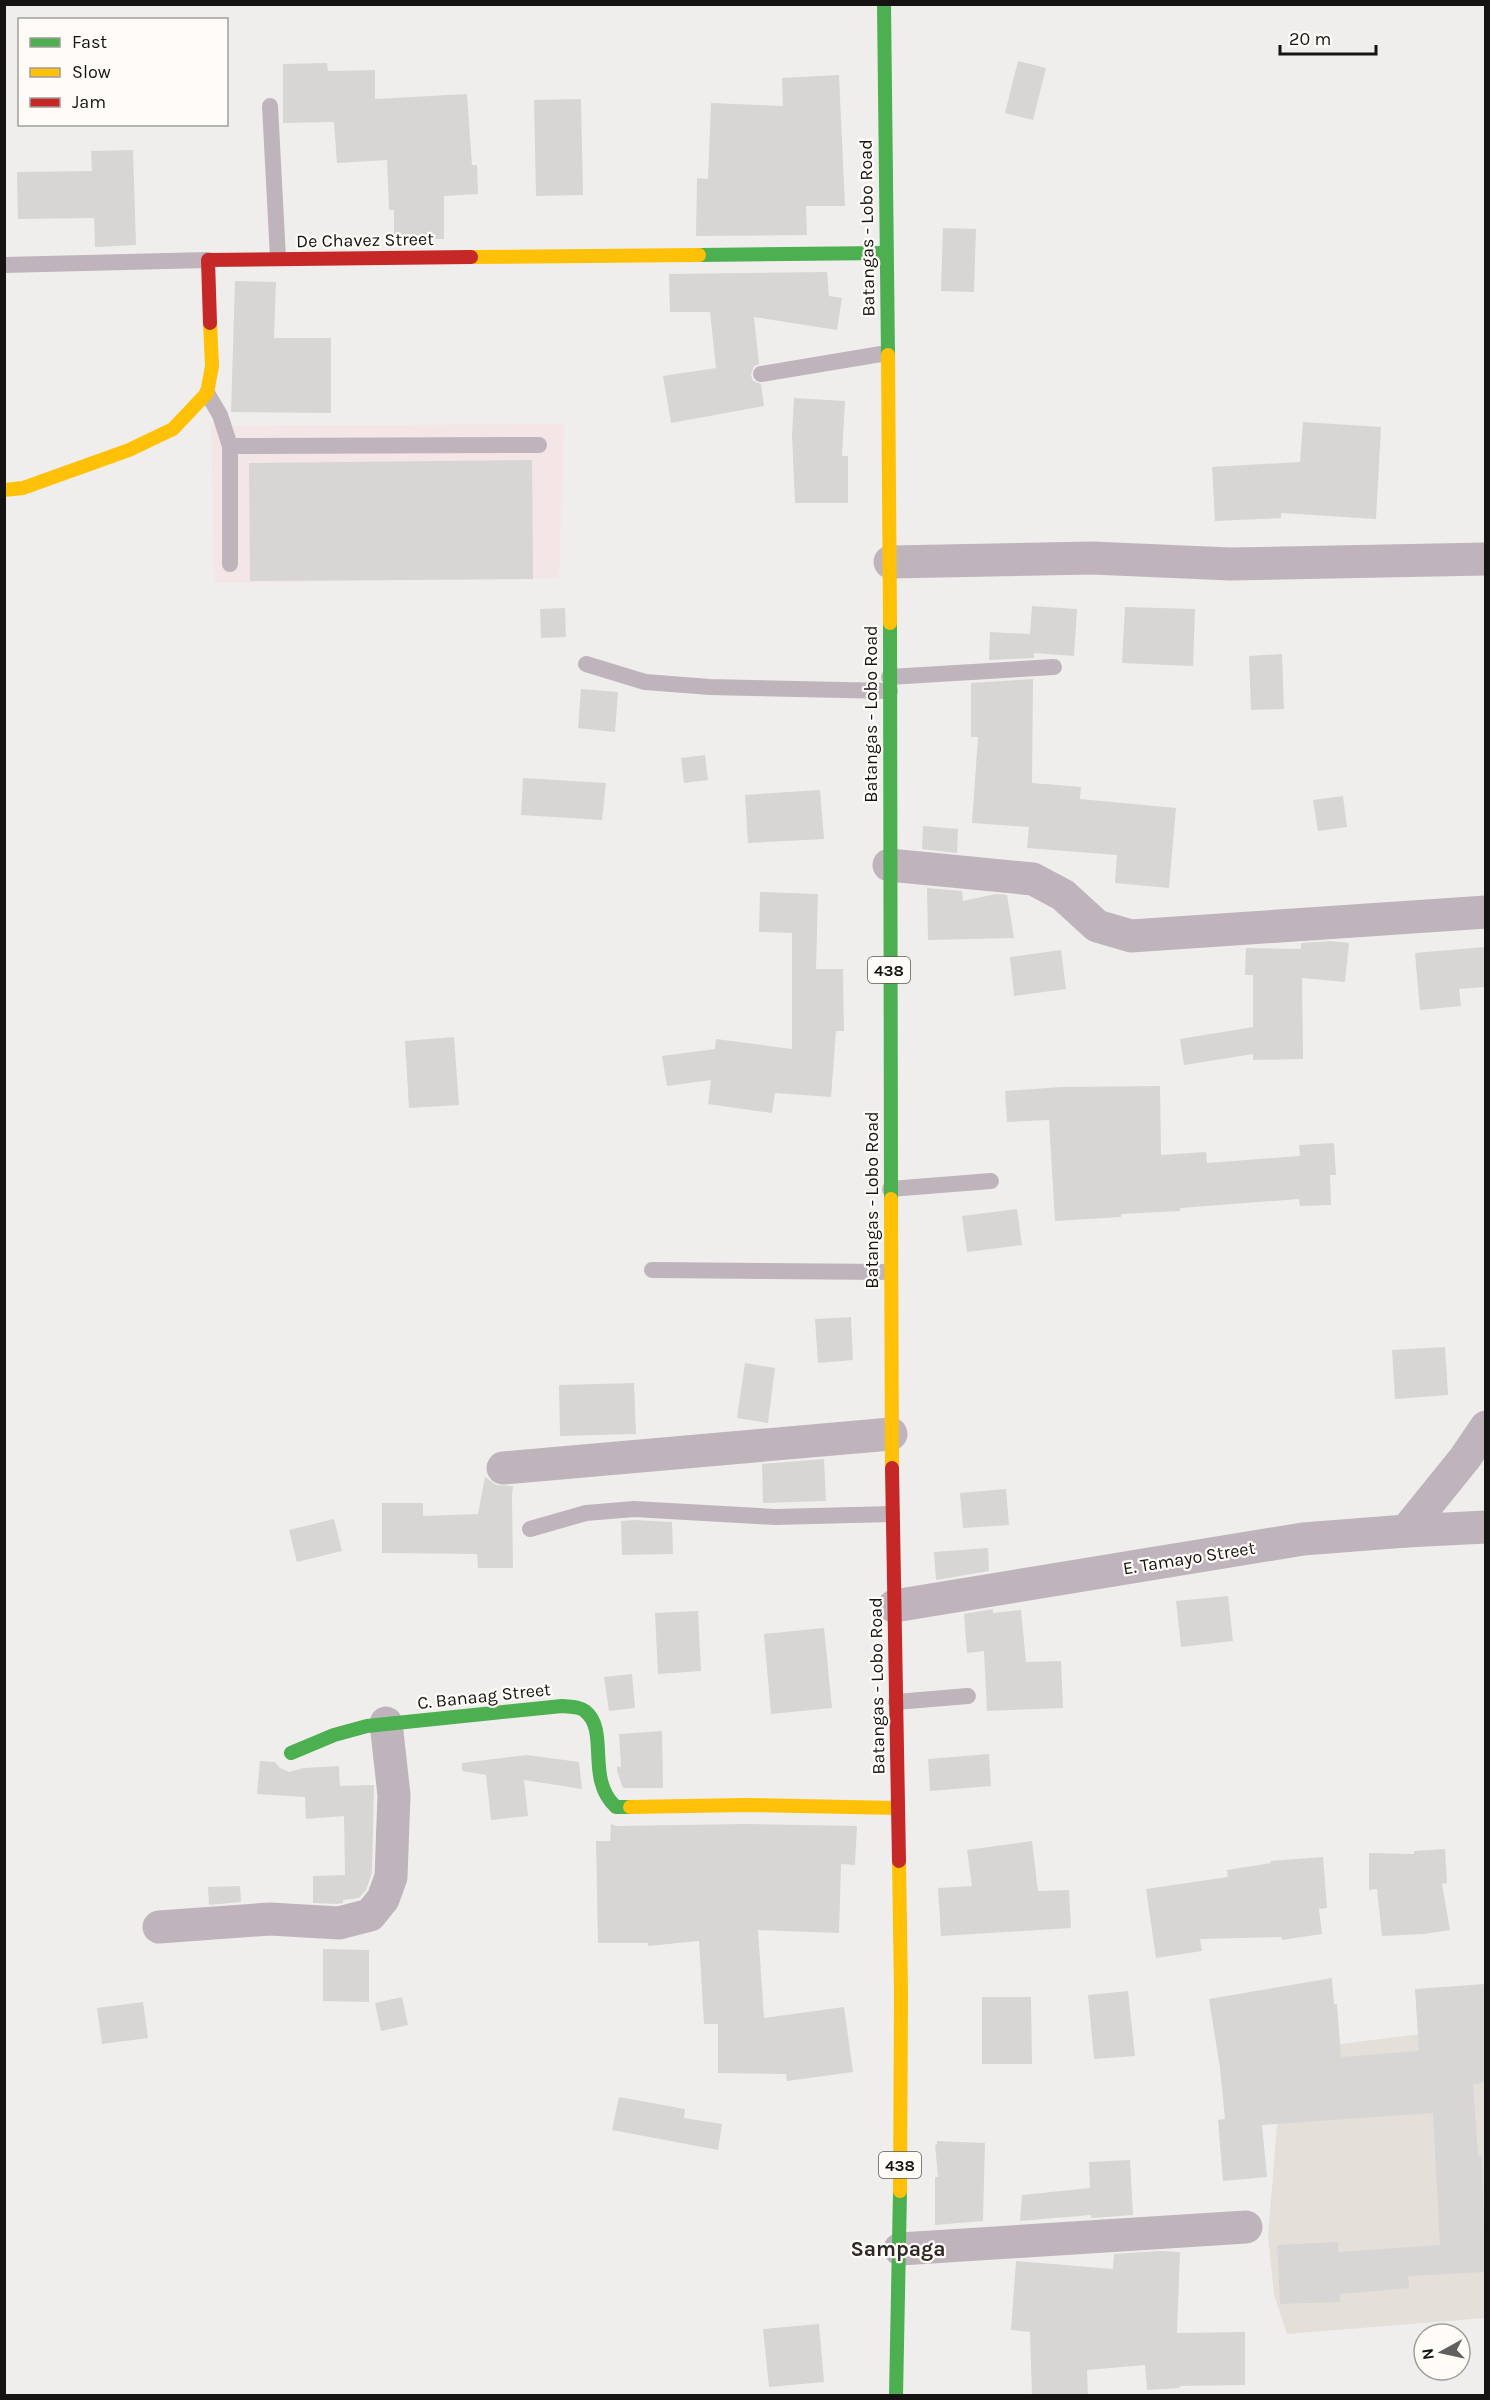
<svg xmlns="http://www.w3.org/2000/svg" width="1490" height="2400" font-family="Karla,sans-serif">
<rect width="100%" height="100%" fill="#f0eeec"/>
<polygon fill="#f4e5e6" points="564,424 559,578 215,583 211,426"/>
<polygon fill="#e4dfd8" points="1485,2028 1485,2318 1287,2334 1274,2295 1268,2236 1283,2051 1437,2032"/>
<g fill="#d7d6d4">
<polygon points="1018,61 1046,68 1033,120 1005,113"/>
<polygon points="327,63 328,71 375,70 375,99 467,94 472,165 477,165 478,194 444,196 444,239 394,239 394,210 389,210 387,160 337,163 334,122 283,123 283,64"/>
<polygon points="839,75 845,206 806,206 807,235 696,236 697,178 708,179 711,103 783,106 782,78"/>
<polygon points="581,99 583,195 536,196 534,100"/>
<polygon points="133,150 136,245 95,247 94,218 18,219 17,172 92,171 91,151"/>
<polygon points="943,228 976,229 974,292 941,291"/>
<polygon points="827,272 829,296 842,298 837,330 754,317 759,364 754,366 751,375 753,381 761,384 764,406 671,423 663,376 716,368 710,312 670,312 669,274"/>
<polygon points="235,281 276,282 274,338 331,338 331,413 231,412"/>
<polygon points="794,398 845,401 842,456 848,456 848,503 795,503 792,435"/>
<polygon points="1303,422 1381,427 1376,519 1281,513 1281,518 1215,521 1212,467 1300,462"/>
<polygon points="532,460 533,579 250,581 249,463"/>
<polygon points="1032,606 1077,609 1074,656 1034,653 1034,658 989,660 990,632 1030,634"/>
<polygon points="1125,607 1195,609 1193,666 1122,663"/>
<polygon points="565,608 566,637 541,638 540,609"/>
<polygon points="1282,654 1284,709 1251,710 1249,656"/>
<polygon points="1033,679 1032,783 1081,787 1080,799 1176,808 1169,888 1115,883 1117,855 1027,848 1029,827 972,823 978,737 971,737 971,683"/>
<polygon points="581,689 618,692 615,732 578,728"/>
<polygon points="705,755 708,780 684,783 681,758"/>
<polygon points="523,778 606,783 602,820 521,815"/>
<polygon points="820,790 824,839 748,843 745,795"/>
<polygon points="1343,796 1347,827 1318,831 1313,800"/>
<polygon points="923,826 958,829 957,853 922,849"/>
<polygon points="927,888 962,891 963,901 996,894 1007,895 1014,938 928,940"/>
<polygon points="760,892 818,894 816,969 843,969 844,1031 836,1031 831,1097 775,1093 772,1113 708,1104 711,1080 667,1086 662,1056 715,1049 716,1039 792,1049 792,933 759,932"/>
<polygon points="1331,941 1349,943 1345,982 1302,978 1303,1059 1253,1060 1253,1054 1184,1065 1180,1039 1253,1027 1253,975 1245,975 1246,948 1301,949 1301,943"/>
<polygon points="1485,947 1485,987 1459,989 1461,1006 1420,1010 1415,953"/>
<polygon points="1061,950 1066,989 1014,996 1010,957"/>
<polygon points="454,1037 459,1105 409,1108 405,1041"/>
<polygon points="1160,1086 1161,1155 1206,1152 1207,1163 1300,1156 1299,1145 1334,1143 1336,1175 1330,1175 1331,1205 1300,1206 1299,1199 1180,1208 1180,1211 1121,1214 1121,1217 1055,1221 1049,1120 1007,1122 1005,1091 1061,1087"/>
<polygon points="1017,1209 1022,1245 967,1252 962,1216"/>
<polygon points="851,1317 853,1360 818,1363 815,1319"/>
<polygon points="1445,1347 1448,1395 1395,1399 1392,1350"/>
<polygon points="745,1363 775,1368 768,1423 737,1418"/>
<polygon points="634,1383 636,1434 560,1436 559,1385"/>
<polygon points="824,1459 826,1501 763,1503 762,1464"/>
<polygon points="485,1477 496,1485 513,1486 512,1495 513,1568 478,1568 477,1554 382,1553 382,1503 423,1503 423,1516 478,1514"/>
<polygon points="1006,1489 1009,1525 963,1528 960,1493"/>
<polygon points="334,1519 342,1551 297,1562 289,1530"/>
<polygon points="634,1520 672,1522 673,1554 622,1555 621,1521"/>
<polygon points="988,1548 989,1571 936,1580 934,1552"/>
<polygon points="1228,1596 1233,1641 1181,1647 1176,1601"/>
<polygon points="993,1609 993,1613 1021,1610 1026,1662 1061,1661 1063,1708 987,1711 984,1651 967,1653 964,1614"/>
<polygon points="698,1611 701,1671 658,1674 655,1613"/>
<polygon points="824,1628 832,1708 771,1714 764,1634"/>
<polygon points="632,1674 635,1708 609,1711 604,1677"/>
<polygon points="662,1731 663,1788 623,1788 617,1771 617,1766 621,1767 619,1734"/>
<polygon points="989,1754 991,1786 930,1791 928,1759"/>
<polygon points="527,1755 579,1762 582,1789 524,1780 528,1816 491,1820 486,1775 462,1771 462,1763"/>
<polygon points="260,1761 275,1762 280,1768 289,1772 304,1768 339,1766 340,1786 374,1785 372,1873 366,1890 359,1898 343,1900 343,1903 337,1904 313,1903 313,1876 345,1875 344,1816 306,1819 305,1797 257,1794"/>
<polygon points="611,1824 616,1826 745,1824 857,1826 855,1865 841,1864 839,1933 758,1930 764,2018 844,2007 853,2072 787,2081 786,2074 718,2073 718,2024 704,2024 699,1941 648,1946 648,1943 598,1943 596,1841 610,1841"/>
<polygon points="1032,1841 1038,1891 1069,1890 1071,1928 941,1936 938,1888 972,1886 967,1850"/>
<polygon points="1445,1849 1447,1883 1442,1884 1450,1930 1424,1934 1382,1936 1377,1889 1369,1890 1369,1853 1414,1854 1414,1851"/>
<polygon points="1323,1857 1327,1908 1319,1909 1322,1934 1282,1940 1281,1937 1200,1939 1202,1951 1156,1958 1146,1889 1228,1877 1227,1870 1271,1863 1270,1861"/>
<polygon points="240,1886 241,1902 209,1905 208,1887"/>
<polygon points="323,1949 369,1950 369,2002 323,2001"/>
<polygon points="1332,1978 1334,2004 1337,2004 1341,2057 1419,2051 1415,1989 1485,1984 1485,2083 1473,2084 1478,2156 1482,2156 1485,2272 1408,2276 1409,2288 1340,2294 1340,2302 1280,2304 1277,2245 1338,2242 1338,2252 1440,2245 1433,2113 1262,2125 1267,2177 1223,2181 1218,2120 1225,2119 1220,2068 1209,1999"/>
<polygon points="1128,1991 1135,2056 1094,2059 1088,1995"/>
<polygon points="402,1997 408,2025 381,2031 375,2003"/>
<polygon points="982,1997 1031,1997 1032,2064 982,2064"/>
<polygon points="143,2002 148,2038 102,2044 97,2008"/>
<polygon points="619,2097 685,2109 684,2118 722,2124 718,2150 612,2130"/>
<polygon points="937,2141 985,2143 983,2221 935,2225 935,2177 938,2177 935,2145 937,2144"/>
<polygon points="1130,2160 1133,2215 1091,2218 1091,2215 1020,2221 1022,2195 1090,2188 1089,2162"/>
<polygon points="1159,2251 1180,2252 1177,2333 1245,2332 1245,2385 1180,2386 1180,2388 1147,2390 1145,2365 1087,2370 1088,2396 1032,2396 1030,2332 1011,2330 1016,2261 1113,2269 1114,2254"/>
<polygon points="819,2324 824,2382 769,2387 763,2329"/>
</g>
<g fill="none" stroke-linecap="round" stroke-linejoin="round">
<g stroke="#bfb4bc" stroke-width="16">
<polyline points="270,106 278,258"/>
<polyline points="4,265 208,260"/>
<polyline points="761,374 887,353"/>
<polyline points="207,393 220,415 230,446 230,564"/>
<polyline points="230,446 539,445"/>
<polyline points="586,664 645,682 710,687 890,691"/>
<polyline points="889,677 1054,667"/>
<polyline points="890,1189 991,1181"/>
<polyline points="652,1270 890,1272"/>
<polyline points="530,1529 586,1513 634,1509 775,1517 892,1514"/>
<polyline points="896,1702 968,1696"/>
</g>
<g stroke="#bfb4bc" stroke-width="33">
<polyline points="890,562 1092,558 1230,564 1486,559"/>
<polyline points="889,865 1033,879 1063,895 1097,926 1131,936 1486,912"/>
<polyline points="503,1468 891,1434"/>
<polyline points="1406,1531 1465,1458 1486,1427"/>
<polyline points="894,1606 1303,1539 1406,1531 1486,1527"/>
<polyline points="159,1927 270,1919 339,1923 370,1915 383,1899 391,1877 394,1795 386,1723"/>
<polyline points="900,2249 1246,2227"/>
</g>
<g stroke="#4caf50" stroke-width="14">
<polyline points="884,4 888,355"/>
<polyline points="699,255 885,253"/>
<polyline points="890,623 891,1199"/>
<path d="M291,1753L334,1735L367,1726L562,1706C569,1707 579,1706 585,1711C610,1731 585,1779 616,1807H630"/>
<polyline points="896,2396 900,2191"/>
</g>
<g stroke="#ffc107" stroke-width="14">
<polyline points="471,257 699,255"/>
<polyline points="888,355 890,623"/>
<polyline points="4,490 23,488 129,450 173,429 207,393 212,366 210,323"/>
<polyline points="891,1199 892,1468"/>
<polyline points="630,1807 745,1805 898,1808"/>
<polyline points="899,1861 901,1992 900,2191"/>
</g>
<g stroke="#c62828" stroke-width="14">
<polyline points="210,323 208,260 471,257"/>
<polyline points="892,1468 899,1861"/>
</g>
</g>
<g text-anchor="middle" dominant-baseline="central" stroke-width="4.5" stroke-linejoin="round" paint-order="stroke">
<g fill="#fffbf7" stroke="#5b5957" stroke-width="1.5">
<rect x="868" y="957" width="42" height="26" rx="4.5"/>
<rect x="879" y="2152" width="42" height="26" rx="4.5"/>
</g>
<g font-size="16" font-weight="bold" fill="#151412">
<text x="889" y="970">438</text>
<text x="900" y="2165">438</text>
</g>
<g font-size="18" fill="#151412" stroke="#fffbf7">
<text transform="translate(867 228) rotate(-91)">Batangas - Lobo Road</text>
<text transform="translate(365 240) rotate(-1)">De Chavez Street</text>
<text transform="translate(871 714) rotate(-90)">Batangas - Lobo Road</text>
<text transform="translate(872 1200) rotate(-90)">Batangas - Lobo Road</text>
<text transform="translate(1189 1558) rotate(-9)">E. Tamayo Street</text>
<text transform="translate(877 1686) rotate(-91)">Batangas - Lobo Road</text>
<text transform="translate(484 1696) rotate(-6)">C. Banaag Street</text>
</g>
<g font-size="21" font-weight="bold" fill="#2c2926" stroke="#fffbf7">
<text x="898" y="2249">Sampaga</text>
</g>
</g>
<rect width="1490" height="2400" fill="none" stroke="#151412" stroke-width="12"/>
<rect x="18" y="18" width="210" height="108" fill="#fffbf7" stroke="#a19f9b" stroke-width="1.5"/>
<rect x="30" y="38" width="30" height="9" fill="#4caf50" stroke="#a19f9b" stroke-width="1.5"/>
<text x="72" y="48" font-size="18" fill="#151412">Fast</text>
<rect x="30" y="68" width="30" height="9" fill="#ffc107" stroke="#a19f9b" stroke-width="1.5"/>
<text x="72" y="78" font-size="18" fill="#151412">Slow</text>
<rect x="30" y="98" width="30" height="9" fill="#c62828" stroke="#a19f9b" stroke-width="1.5"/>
<text x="72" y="108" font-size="18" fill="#151412">Jam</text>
<g transform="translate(1442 2352) rotate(262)"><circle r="28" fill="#fffbf7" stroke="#a19f9b" stroke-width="1.5"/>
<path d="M0-4.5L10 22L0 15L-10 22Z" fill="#62605e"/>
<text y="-9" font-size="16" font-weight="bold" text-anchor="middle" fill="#151412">N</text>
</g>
<path d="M1280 45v9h96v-9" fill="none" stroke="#151412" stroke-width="3"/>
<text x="1289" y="45" font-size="18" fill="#151412" stroke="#fffbf7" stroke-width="4.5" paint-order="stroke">20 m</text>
</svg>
